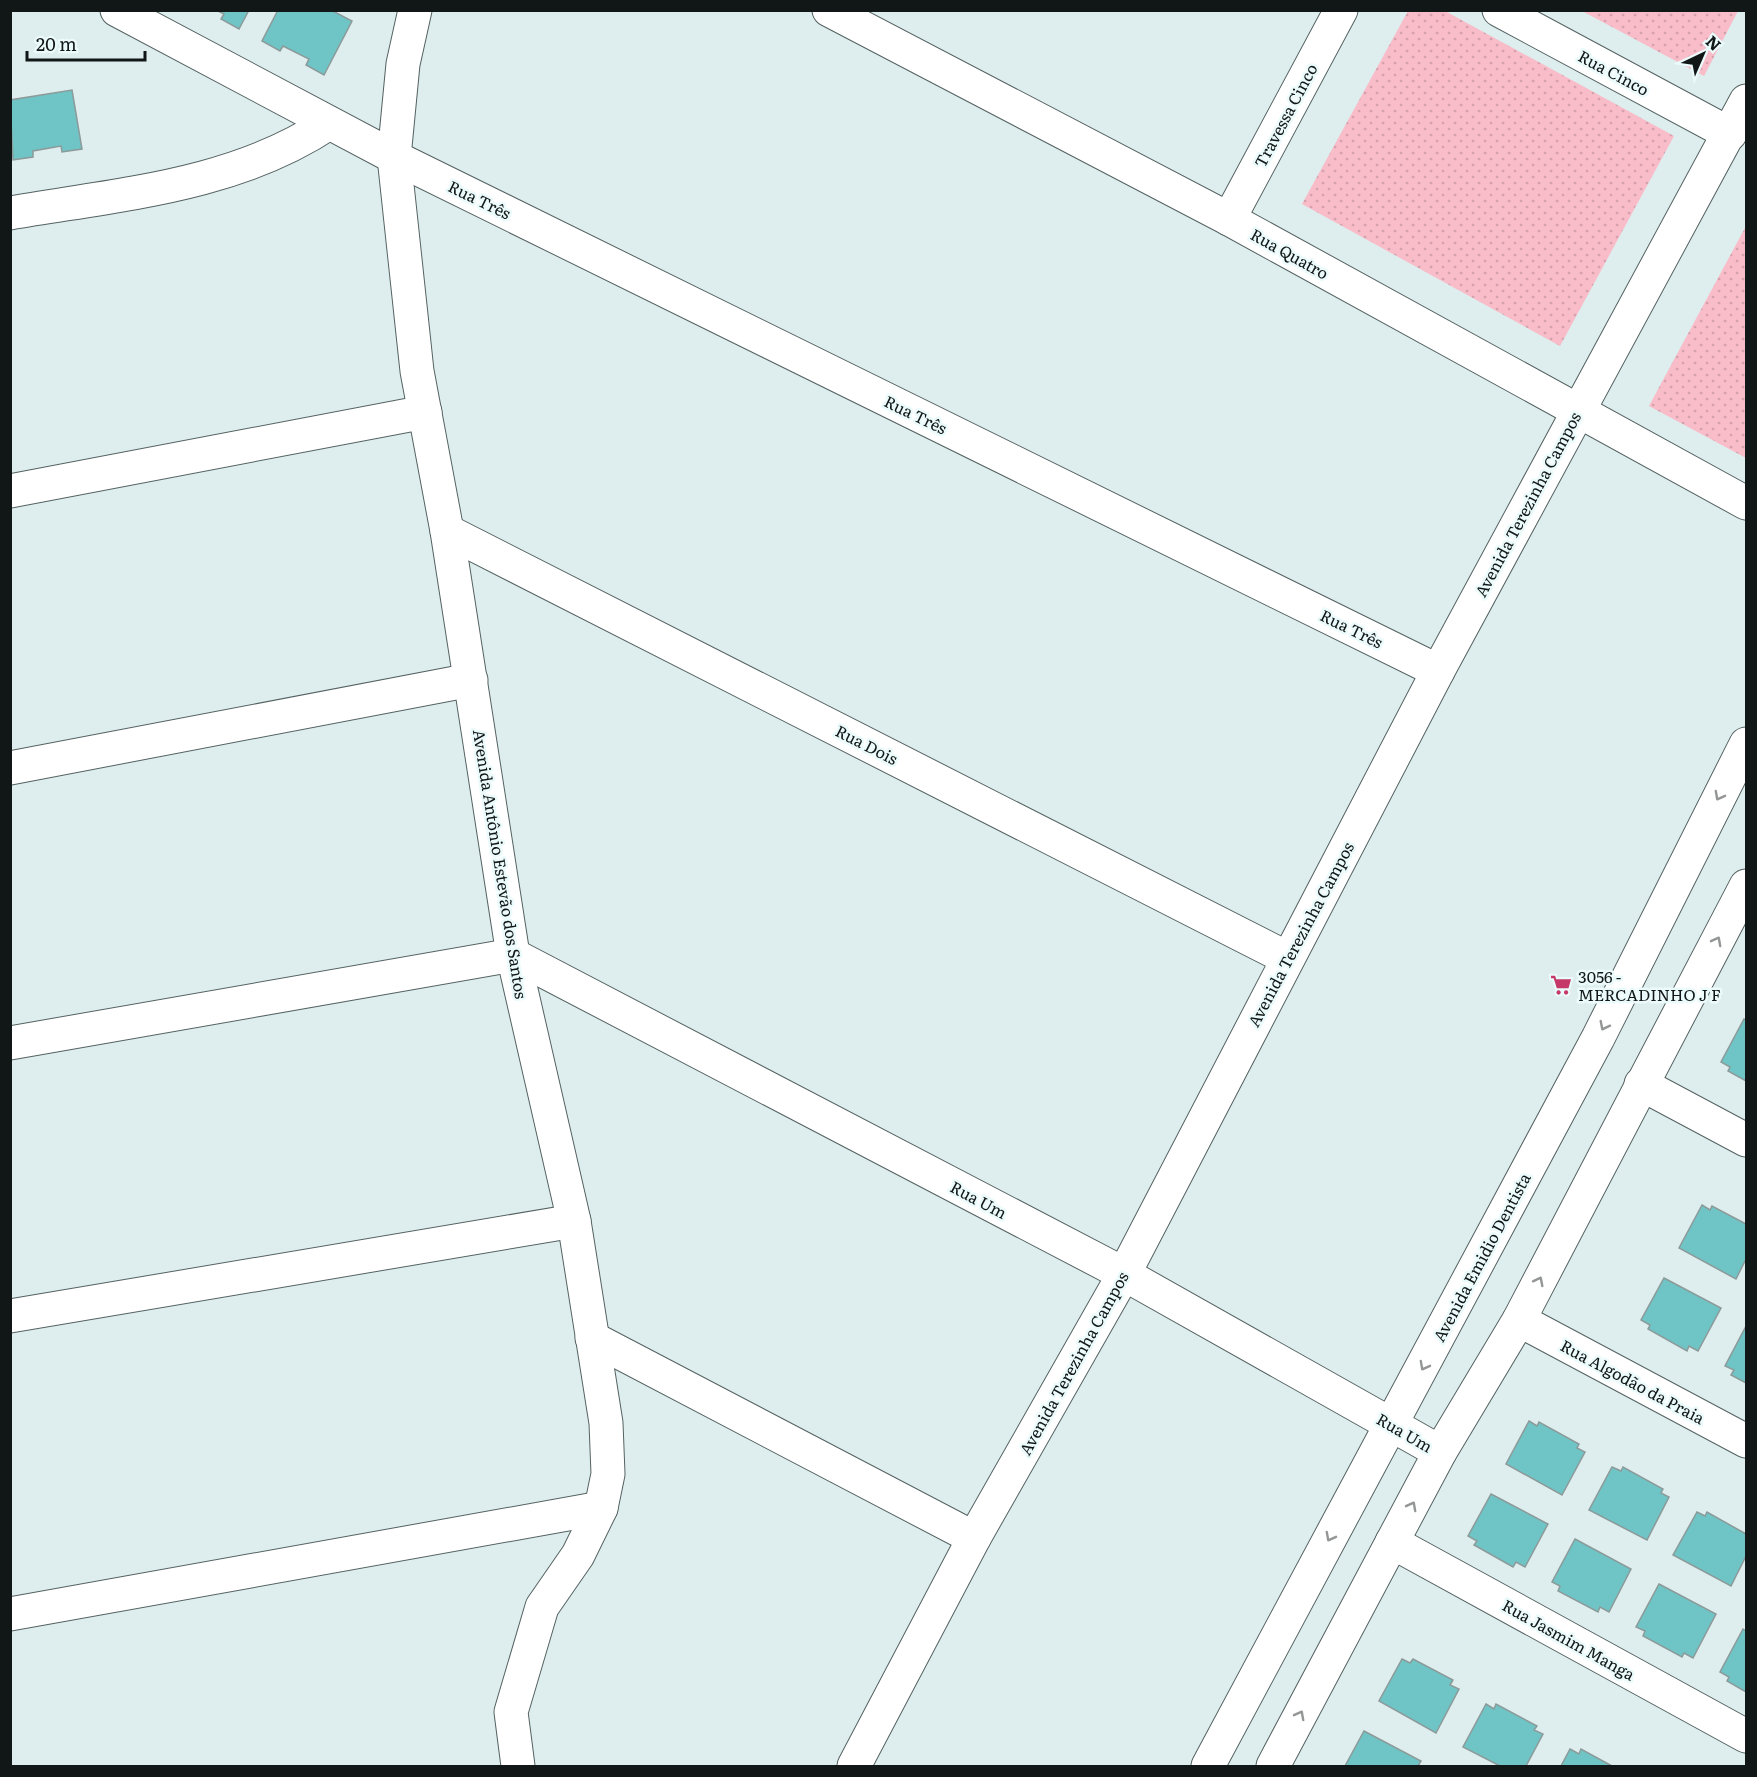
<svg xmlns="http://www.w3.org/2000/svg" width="1757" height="1777" font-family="Literata,serif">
<defs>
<pattern id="park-dots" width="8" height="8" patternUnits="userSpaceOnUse" patternTransform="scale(1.5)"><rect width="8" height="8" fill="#f9bcc9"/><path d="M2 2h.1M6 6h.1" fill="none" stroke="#d4a1ac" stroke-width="1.8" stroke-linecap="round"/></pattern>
</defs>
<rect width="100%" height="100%" fill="#deeded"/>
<g fill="url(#park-dots)">
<polygon points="1408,11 1445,11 1674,136 1560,346 1302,204"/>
<polygon points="1582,11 1738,11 1704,76"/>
<polygon points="1746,226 1746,458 1649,406"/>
</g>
<g fill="#6fc4c5" stroke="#8c9a9a" stroke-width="1.5">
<polygon points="216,10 249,10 239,29 221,19 224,14"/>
<polygon points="278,10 331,10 352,21 324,75 306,65 309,59 283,46 280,51 262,41"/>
<polygon points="72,90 82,149 62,152 61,146 33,151 33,157 13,160 10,100"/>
<polygon points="1744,1019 1746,1020 1746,1081 1728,1071 1730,1067 1721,1062"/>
<polygon points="1702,1205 1710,1210 1712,1206 1746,1224 1746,1259 1736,1279 1679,1248"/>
<polygon points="1664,1278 1721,1308 1698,1351 1689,1346 1687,1351 1648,1329 1650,1325 1641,1320"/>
<polygon points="1746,1326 1746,1383 1731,1375 1734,1370 1725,1366"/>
<polygon points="1529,1421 1537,1426 1539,1422 1579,1444 1577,1448 1585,1452 1562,1495 1506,1464"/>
<polygon points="1612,1467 1621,1471 1623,1467 1663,1489 1661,1493 1669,1497 1647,1540 1589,1510"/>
<polygon points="1491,1494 1548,1524 1525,1567 1516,1562 1513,1567 1474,1545 1477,1541 1468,1536"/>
<polygon points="1697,1512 1705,1516 1707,1512 1746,1534 1746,1556 1731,1586 1673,1555"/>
<polygon points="1575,1539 1631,1569 1609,1612 1600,1607 1598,1612 1558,1591 1560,1586 1552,1582"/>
<polygon points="1659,1584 1716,1614 1693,1658 1684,1653 1682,1657 1643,1636 1645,1631 1636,1627"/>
<polygon points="1743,1629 1746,1631 1746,1692 1727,1681 1729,1677 1720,1672"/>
<polygon points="1402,1659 1410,1663 1413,1659 1453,1680 1450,1685 1459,1689 1436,1733 1379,1701"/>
<polygon points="1486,1704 1494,1709 1496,1704 1537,1726 1534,1730 1543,1734 1526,1766 1500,1766 1463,1747"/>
<polygon points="1364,1731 1421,1761 1418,1766 1345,1766"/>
<polygon points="1570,1749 1579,1754 1581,1749 1612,1766 1561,1766"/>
</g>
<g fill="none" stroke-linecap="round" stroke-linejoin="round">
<defs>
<g id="street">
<polyline points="117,10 394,157 1438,671"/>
<polyline points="415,10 403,64 394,157 417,371 447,531 513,955 574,1221 606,1423 608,1474 601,1508 578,1555 542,1607 511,1712 518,1766"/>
<polyline points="829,10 1229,219 1746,503"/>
<polyline points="1499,10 1730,134"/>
<path d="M10,213C120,194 235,186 329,123"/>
<polyline points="1229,219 1341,10"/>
<polyline points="10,491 425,412"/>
<polyline points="447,531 1287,958"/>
<polyline points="10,768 471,680"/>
<polyline points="10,1043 513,955 1124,1274 1440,1452"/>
<polyline points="1641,1084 1746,1140"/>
<polyline points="10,1316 574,1221"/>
<polyline points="1519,1320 1746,1441"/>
<polyline points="592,1338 974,1538"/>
<polyline points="1392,1542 1746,1736"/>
<polyline points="10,1614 601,1508"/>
<polyline points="1208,1766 1598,1038 1746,744"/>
<polyline points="1273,1766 1440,1452 1519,1320 1746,886"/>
</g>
<polyline id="secondary" points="854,1766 974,1538 1124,1274 1438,671 1746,101"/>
</defs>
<use href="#street" stroke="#556262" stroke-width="35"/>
<use href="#secondary" stroke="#556262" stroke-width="35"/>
<use href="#street" stroke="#fff" stroke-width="33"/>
<use href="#secondary" stroke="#fff" stroke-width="33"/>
</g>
<defs><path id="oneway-chevron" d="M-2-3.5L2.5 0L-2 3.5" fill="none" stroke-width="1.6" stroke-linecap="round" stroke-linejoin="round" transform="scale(1.5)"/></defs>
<g stroke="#949696">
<use href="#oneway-chevron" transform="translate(1719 796) rotate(118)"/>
<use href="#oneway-chevron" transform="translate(1717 941) rotate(-62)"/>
<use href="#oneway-chevron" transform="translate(1604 1026) rotate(117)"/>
<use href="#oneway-chevron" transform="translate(1539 1281) rotate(-63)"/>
<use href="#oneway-chevron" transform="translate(1424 1366) rotate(118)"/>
<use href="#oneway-chevron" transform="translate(1412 1506) rotate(-62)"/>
<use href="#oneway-chevron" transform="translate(1330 1537) rotate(118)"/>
<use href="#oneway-chevron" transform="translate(1300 1715) rotate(-62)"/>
</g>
<defs>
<symbol id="supermarket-bare" viewBox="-9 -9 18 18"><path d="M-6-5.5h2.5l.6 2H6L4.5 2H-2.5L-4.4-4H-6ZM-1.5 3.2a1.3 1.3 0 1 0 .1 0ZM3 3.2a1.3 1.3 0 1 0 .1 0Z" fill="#c53867" stroke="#ebfafa" stroke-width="2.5" paint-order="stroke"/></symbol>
</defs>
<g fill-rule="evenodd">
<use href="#supermarket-bare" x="1546" y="970" width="30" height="30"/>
</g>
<g text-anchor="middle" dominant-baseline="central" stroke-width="5" stroke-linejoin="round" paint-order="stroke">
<g font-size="16" fill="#111616" stroke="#ebfafa">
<text transform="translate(1614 72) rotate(28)">Rua Cinco</text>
<text transform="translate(1285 115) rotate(-62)">Travessa Cinco</text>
<text transform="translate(480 199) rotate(26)">Rua Três</text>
<text transform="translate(1290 253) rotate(29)">Rua Quatro</text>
<text transform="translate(916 414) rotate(26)">Rua Três</text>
<text transform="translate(1527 504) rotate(-62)">Avenida Terezinha Campos</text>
<text transform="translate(1352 628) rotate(26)">Rua Três</text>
<text transform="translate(867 744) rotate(27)">Rua Dois</text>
<text transform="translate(501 864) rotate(81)">Avenida Antônio Estevão dos Santos</text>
<text transform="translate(1300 934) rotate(-62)">Avenida Terezinha Campos</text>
<text transform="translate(979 1199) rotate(28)">Rua Um</text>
<text transform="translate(1481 1257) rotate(-62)">Avenida Emidio Dentista</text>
<text transform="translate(1073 1363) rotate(-61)">Avenida Terezinha Campos</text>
<text transform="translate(1633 1381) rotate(28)">Rua Algodão da Praia</text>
<text transform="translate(1405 1432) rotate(30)">Rua Um</text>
<text transform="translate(1569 1639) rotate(29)">Rua Jasmim Manga</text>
</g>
<g font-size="16" fill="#111616" stroke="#ebfafa" text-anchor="start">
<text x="1578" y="976">3056 -<tspan x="1578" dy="18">MERCADINHO J F</tspan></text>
</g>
</g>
<rect width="1757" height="1777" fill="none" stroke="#111616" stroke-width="24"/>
<g transform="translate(1703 54) rotate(44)" stroke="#ebfafa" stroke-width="4.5" paint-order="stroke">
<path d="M0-4.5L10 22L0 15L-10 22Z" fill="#111616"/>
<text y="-9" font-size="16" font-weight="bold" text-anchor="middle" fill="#111616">N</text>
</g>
<path d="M27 51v9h118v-9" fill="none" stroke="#111616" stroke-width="3"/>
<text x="36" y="51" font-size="18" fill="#111616" stroke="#ebfafa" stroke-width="4.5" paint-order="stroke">20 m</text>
</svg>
